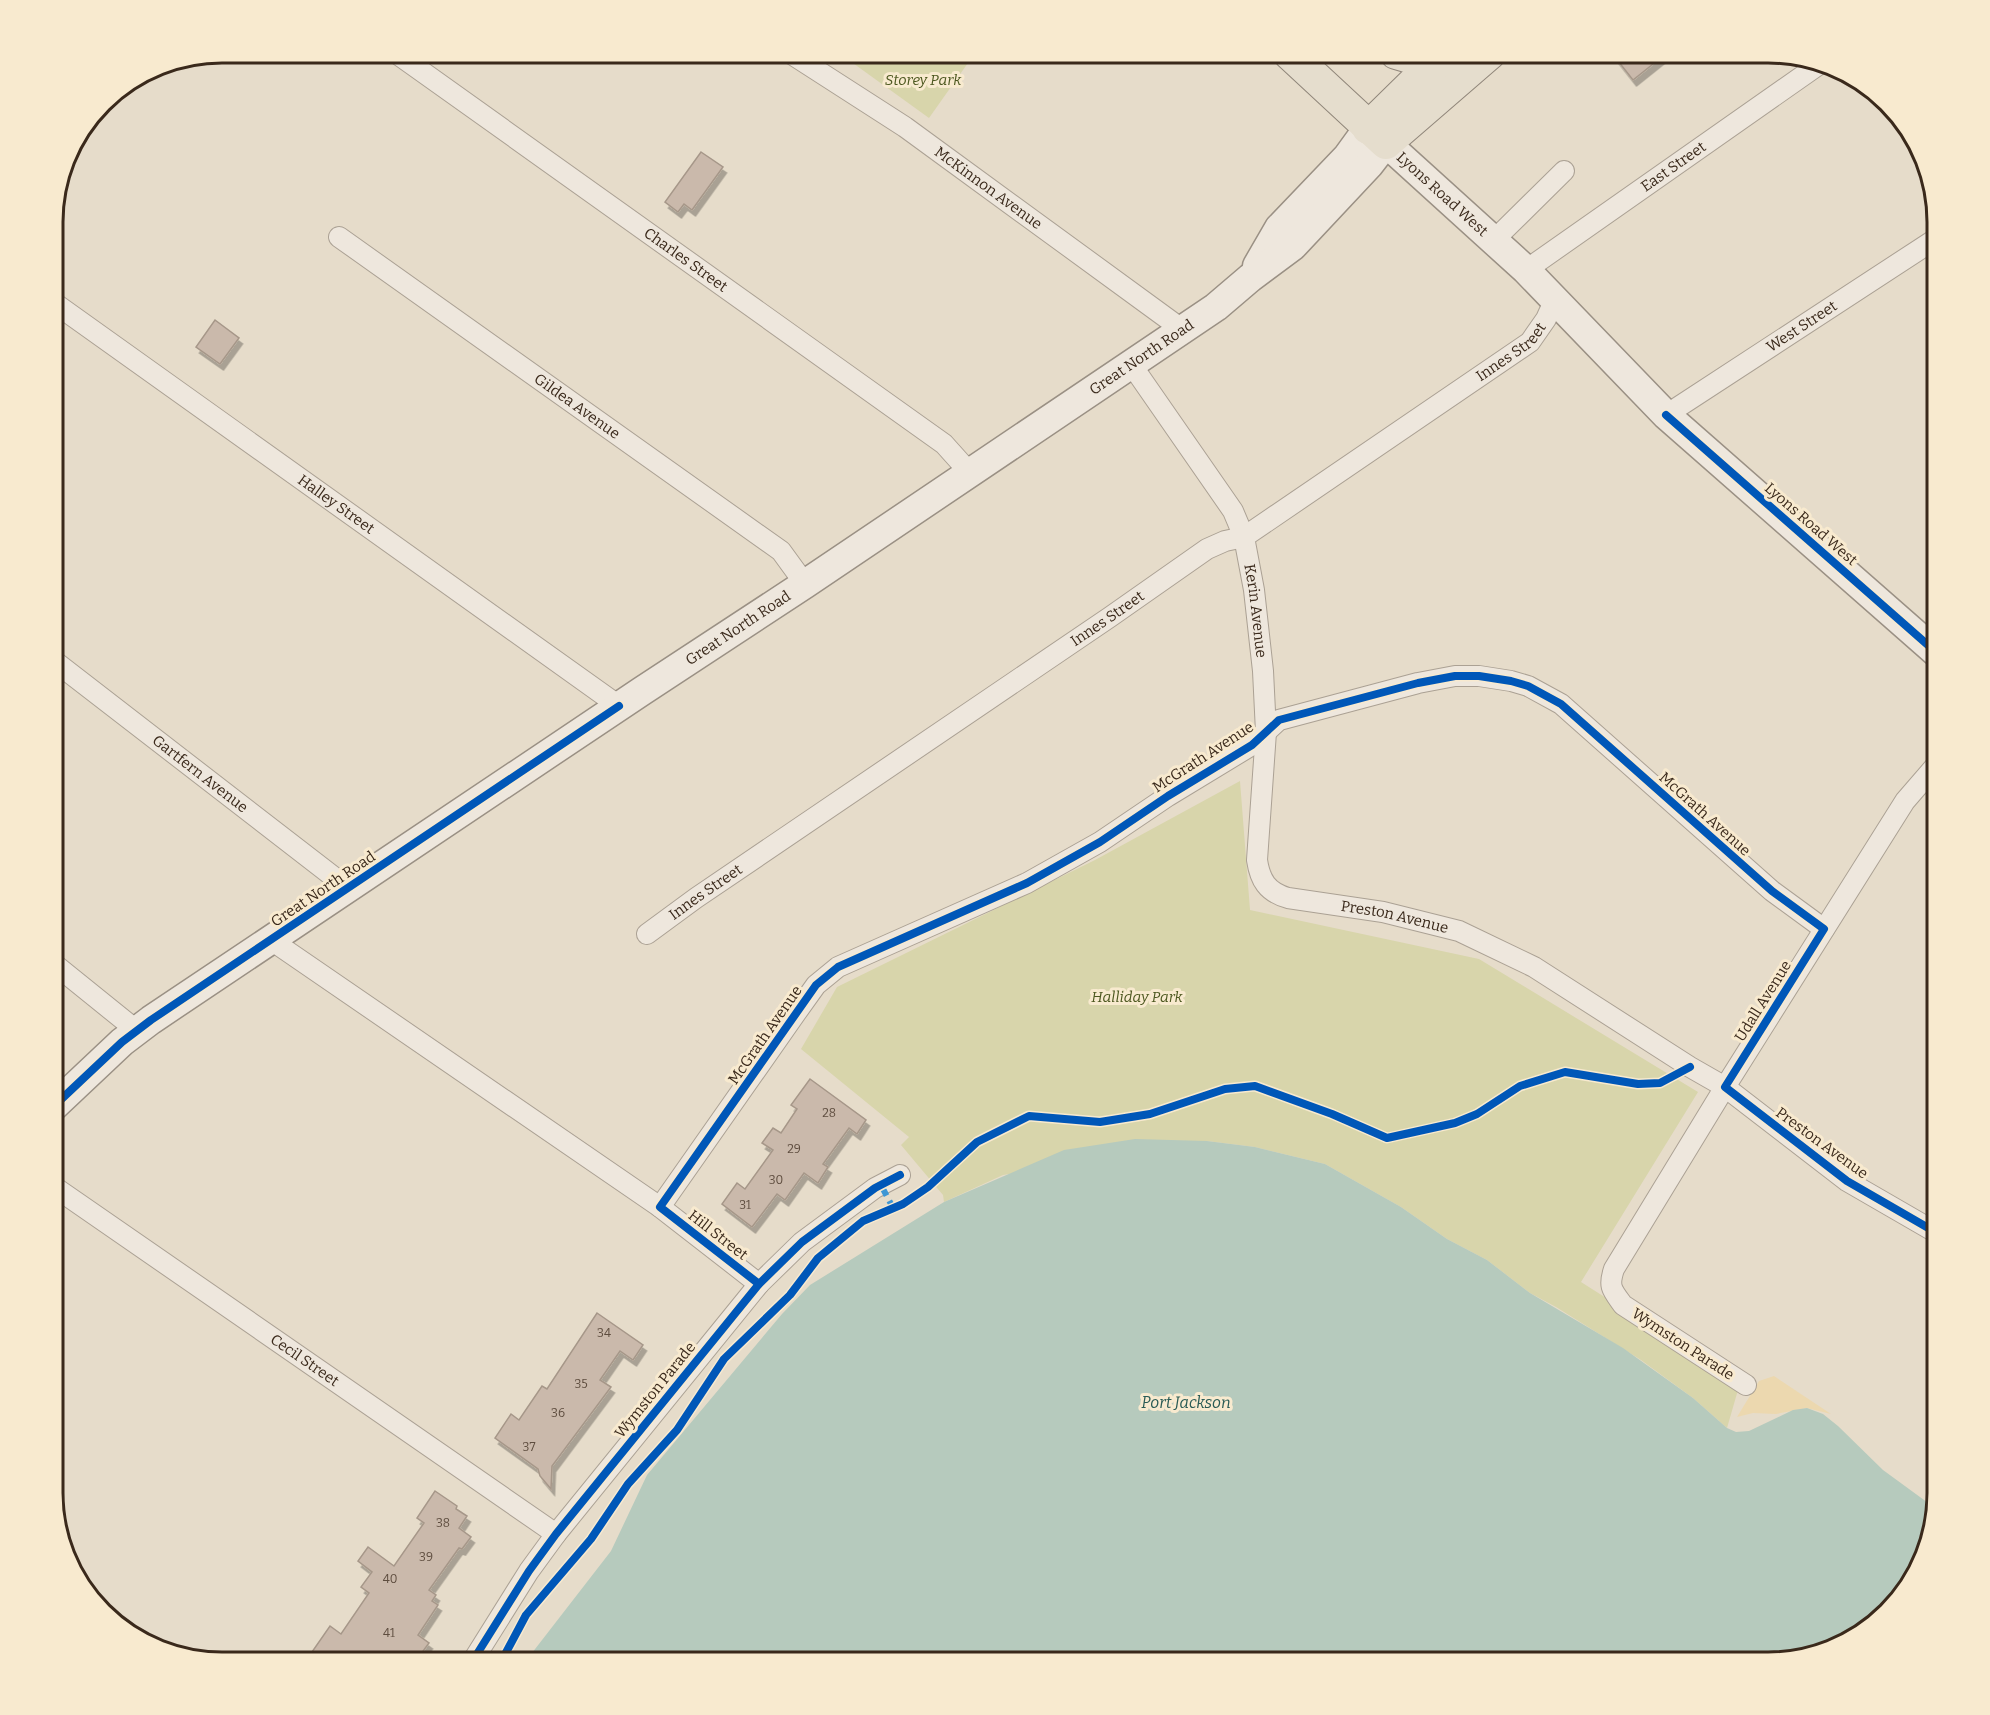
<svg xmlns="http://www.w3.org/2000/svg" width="1990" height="1715" font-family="Bitter,serif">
<defs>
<filter id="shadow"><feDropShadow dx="3.5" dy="6" stdDeviation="0" flood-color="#0004"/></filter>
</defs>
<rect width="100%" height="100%" fill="#e6dcca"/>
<g fill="#d8d5ab">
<polygon points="839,53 975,53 929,118"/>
<polygon points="1240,781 1250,910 1479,959 1698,1092 1581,1282 1740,1383 1727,1428 1693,1398 1641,1360 1556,1307 1530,1293 1487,1260 1447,1239 1401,1207 1325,1164 1255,1147 1207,1141 1003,1175 944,1202 943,1195 901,1145 909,1137 801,1049 837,987 1095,860"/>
</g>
<polygon fill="#ecd8af" points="1774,1376 1831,1414 1807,1408 1776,1414 1753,1413 1737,1417 1759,1381"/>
<polygon fill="#b6cabd" points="1135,1139 1207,1141 1255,1147 1325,1164 1401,1207 1447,1239 1487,1260 1530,1293 1623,1348 1693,1398 1727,1428 1736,1432 1749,1431 1793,1410 1807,1408 1823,1414 1838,1426 1883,1470 1935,1508 1925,1558 1895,1605 1833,1649 1768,1662 525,1662 611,1551 647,1475 782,1314 810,1285 944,1202 1064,1150"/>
<g fill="#cab9ab" stroke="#a69789" stroke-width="1.5" filter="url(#shadow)">
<polygon points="1611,52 1668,52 1633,80"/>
<polygon points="701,152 723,167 692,210 684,204 678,212 665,202"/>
<polygon points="215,320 239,338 220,364 196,347"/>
<polygon points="810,1079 866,1120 857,1134 849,1128 823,1164 828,1167 818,1183 804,1173 785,1200 777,1194 752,1227 722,1204 737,1183 745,1189 773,1150 762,1143 773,1128 781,1133 797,1109 791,1105"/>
<polygon points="597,1313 643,1345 633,1360 620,1351 600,1380 611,1387 552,1466 551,1489 540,1476 538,1469 495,1438 511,1414 519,1420 542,1386 547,1389"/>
<polygon points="435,1491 457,1506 456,1509 467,1516 459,1528 471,1537 462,1549 459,1548 429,1590 436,1595 432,1601 438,1605 418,1635 429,1643 415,1662 305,1662 330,1626 341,1634 369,1593 361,1587 372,1572 358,1561 368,1547 394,1566 424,1523 417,1518"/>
</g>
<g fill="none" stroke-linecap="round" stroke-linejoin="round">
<defs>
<g id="minor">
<path id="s1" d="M396,53L944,444L970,473"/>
<path id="s2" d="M790,53L905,127L1183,330"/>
<path id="s3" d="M339,237L781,551L805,584"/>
<polyline points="1493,241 1564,171"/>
<path id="s4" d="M1526,270L1821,63"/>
<path id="s5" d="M53,302L619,706"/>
<path id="s6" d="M1131,364L1233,511L1244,537L1254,590L1263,671L1266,732L1257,860C1260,880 1267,892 1288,898L1383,912L1459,931L1534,967L1690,1067L1725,1087L1847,1181L1937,1233"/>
<path id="s7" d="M1666,415L1937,238"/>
<path id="s8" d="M53,660L348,888"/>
<path id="s9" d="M647,934L696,898L1110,617L1207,549L1225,541L1244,537L1530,342L1546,319L1555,299"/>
<polyline points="271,940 660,1207 759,1284"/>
<polyline points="53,963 136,1030"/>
<path id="s10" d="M53,1186L556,1534"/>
<polyline points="660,1207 796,1013 816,985 838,967 1027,883 1100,842 1168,796 1252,745 1279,720 1418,683 1455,676 1479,676 1511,681 1528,686 1561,704 1772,891 1824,929"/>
<path d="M1746,1385L1623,1305C1612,1290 1608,1287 1614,1269L1725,1087L1905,801L1937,764"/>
<polyline points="472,1662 529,1571 556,1534 759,1284 802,1242 875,1188 900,1175"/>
</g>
<g id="secondary">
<polyline points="1257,266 1279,228 1347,157 1368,128"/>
<path id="s11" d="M53,1107L122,1042L151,1020L642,691L805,584L1216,307L1250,278L1293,246L1369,165L1386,143L1526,270L1666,415L1937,653"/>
</g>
<g id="primary">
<polyline points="1289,53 1386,143 1490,53"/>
<polyline points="1396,53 1423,61 1437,63"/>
<polyline points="1368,128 1420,77 1450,53"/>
</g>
</defs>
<use href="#minor" stroke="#aba194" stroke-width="22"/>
<use href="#secondary" stroke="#9a9084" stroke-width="31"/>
<use href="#primary" stroke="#90867a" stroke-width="34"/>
<use href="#minor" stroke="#eee7dd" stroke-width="20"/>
<use href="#secondary" stroke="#eee7dd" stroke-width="28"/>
<use href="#primary" stroke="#e5ddcd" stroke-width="32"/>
<polyline stroke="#3e96d4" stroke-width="6" stroke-dasharray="12 6" stroke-linecap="butt" points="881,1185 893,1208"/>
<defs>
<g id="cycleway">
<polyline points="1666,415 1937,653"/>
<polyline points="53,1107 122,1042 151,1020 619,706"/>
<polyline points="759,1284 660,1207 816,985 838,967 1027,883 1100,842 1168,796 1252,745 1279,720 1418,683 1455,676 1479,676 1511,681 1528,686 1561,704 1772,891 1824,929 1725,1087 1847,1181 1937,1233"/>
<polyline points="472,1662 529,1571 556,1534 759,1284 802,1242 875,1188 900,1175"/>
<polyline points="501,1662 526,1615 591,1539 628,1484 677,1430 724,1359 790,1295 818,1258 863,1221 903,1204 928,1187 977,1142 1029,1116 1100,1122 1150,1114 1225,1089 1255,1086 1332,1114 1387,1138 1455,1123 1477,1114 1520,1086 1565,1072 1638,1084 1660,1083 1690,1067"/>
</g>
</defs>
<use href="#cycleway" stroke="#f8eacf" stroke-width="11"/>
<use href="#cycleway" stroke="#0057b8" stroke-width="8"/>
</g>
<g text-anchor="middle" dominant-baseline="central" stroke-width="6" stroke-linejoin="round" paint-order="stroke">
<g font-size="12" fill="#5e4d3f">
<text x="829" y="1113">28</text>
<text x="794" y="1149">29</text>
<text x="776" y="1180">30</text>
<text x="745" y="1205">31</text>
<text x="604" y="1333">34</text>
<text x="581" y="1384">35</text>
<text x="558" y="1413">36</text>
<text x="529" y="1447">37</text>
<text x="443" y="1523">38</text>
<text x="426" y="1557">39</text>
<text x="390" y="1579">40</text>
<text x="389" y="1633">41</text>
</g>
<g font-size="15" font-style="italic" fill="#4d5820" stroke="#f8eacf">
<text x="923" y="80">Storey Park</text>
<text x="1137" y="997">Halliday Park</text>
</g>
<g font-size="15" fill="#3a291b" stroke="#f8eacf">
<text stroke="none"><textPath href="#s4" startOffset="180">East Street</textPath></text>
<text stroke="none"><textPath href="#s2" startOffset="240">McKinnon Avenue</textPath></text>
<text stroke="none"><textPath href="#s11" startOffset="1726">Lyons Road West</textPath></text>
<text stroke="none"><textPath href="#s1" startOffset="356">Charles Street</textPath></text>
<text stroke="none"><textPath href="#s7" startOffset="162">West Street</textPath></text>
<text stroke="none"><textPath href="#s9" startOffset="1044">Innes Street</textPath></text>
<text stroke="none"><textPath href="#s11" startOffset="1323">Great North Road</textPath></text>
<text stroke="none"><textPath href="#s3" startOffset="292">Gildea Avenue</textPath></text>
<text stroke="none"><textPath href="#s5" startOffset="348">Halley Street</textPath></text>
<text transform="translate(1811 524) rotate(41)">Lyons Road West</text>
<text stroke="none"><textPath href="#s6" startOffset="282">Kerin Avenue</textPath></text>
<text stroke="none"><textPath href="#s9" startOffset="558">Innes Street</textPath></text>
<text stroke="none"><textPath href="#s11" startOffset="837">Great North Road</textPath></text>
<text transform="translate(1203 757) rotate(-33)">McGrath Avenue</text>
<text stroke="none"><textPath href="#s8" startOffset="186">Gartfern Avenue</textPath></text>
<text transform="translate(1705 814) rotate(42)">McGrath Avenue</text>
<text transform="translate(323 889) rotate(-34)">Great North Road</text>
<text stroke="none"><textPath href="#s9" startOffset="72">Innes Street</textPath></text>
<text stroke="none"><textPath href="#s6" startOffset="693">Preston Avenue</textPath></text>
<text transform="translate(1763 1001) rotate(-58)">Udall Avenue</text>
<text transform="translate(765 1035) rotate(-55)">McGrath Avenue</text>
<text transform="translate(1822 1143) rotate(36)">Preston Avenue</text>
<text transform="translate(718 1235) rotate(38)">Hill Street</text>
<text transform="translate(1683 1344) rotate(33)">Wymston Parade</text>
<text stroke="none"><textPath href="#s10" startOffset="306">Cecil Street</textPath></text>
<text transform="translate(655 1390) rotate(-51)">Wymston Parade</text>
</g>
<g font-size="16" font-style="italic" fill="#295b55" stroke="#f8eacf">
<text x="1186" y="1402">Port Jackson</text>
</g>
</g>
<path d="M0 0H1990V1715H0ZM222 63H1768A159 159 0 0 1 1927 222V1493A159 159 0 0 1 1768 1652H222A159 159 0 0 1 63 1493V222A159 159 0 0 1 222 63Z" fill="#f8eacf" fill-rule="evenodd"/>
<path fill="none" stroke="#3a291b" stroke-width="3" d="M222 63H1768A159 159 0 0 1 1927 222V1493A159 159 0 0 1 1768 1652H222A159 159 0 0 1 63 1493V222A159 159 0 0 1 222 63Z"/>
</svg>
